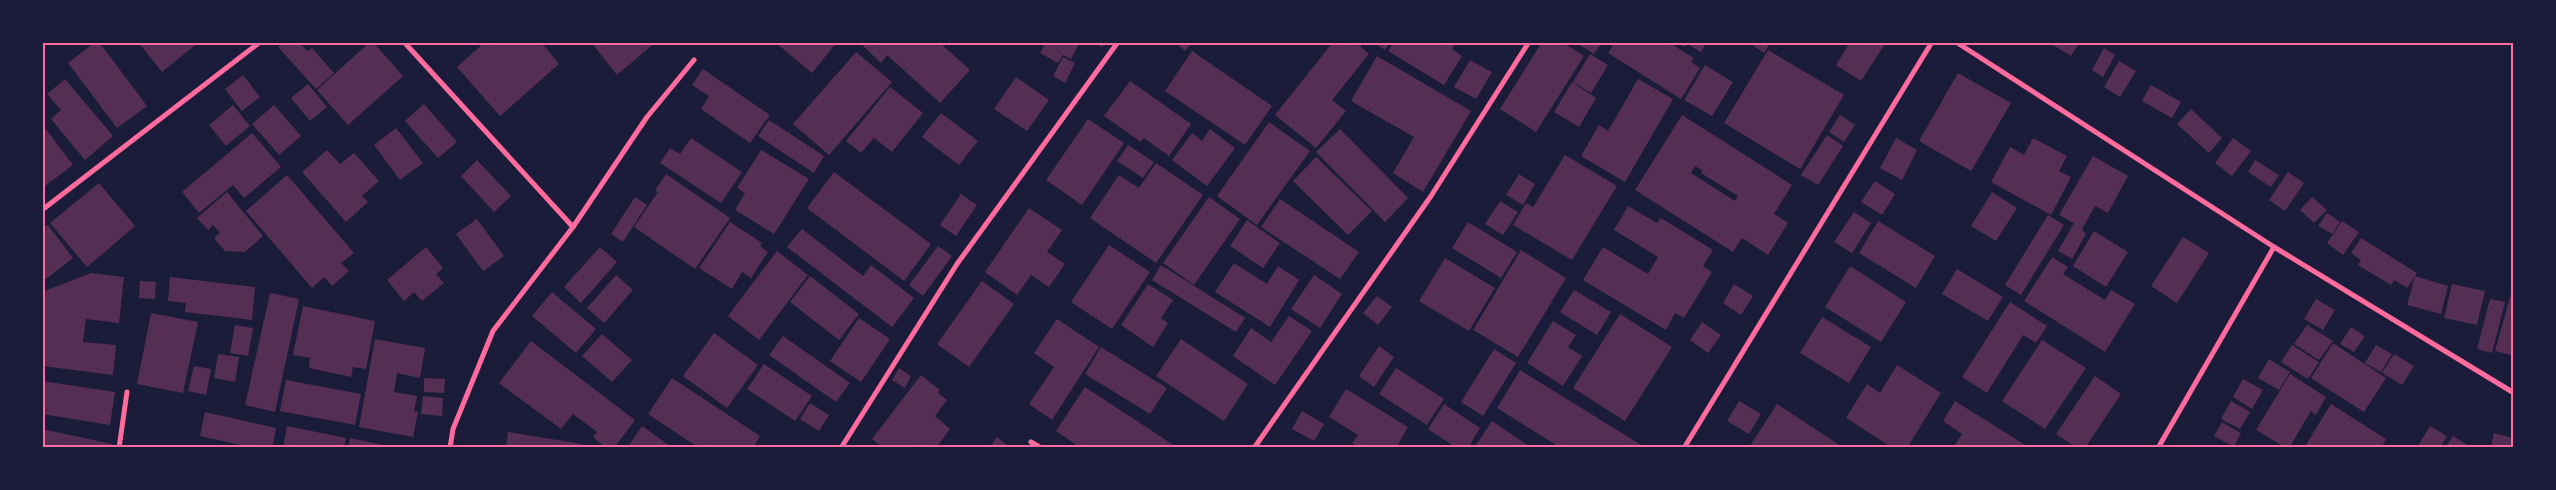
<svg xmlns="http://www.w3.org/2000/svg" width="2556" height="490" font-family="Helvetica,sans-serif">
<rect width="100%" height="100%" fill="#1b1b3a"/>
<g fill="#542f53" fill-rule="evenodd">
<polygon points="95,42 99,42 147,106 117,128 68,63"/>
<polygon points="138,42 199,42 162,72"/>
<polygon points="283,42 299,42 307,51 312,48 334,73 316,89 278,47"/>
<polygon points="370,42 373,42 403,76 348,125 317,90"/>
<polygon points="485,42 541,42 559,64 500,116 457,67"/>
<polygon points="591,42 656,42 617,75"/>
<polygon points="775,42 837,42 812,73"/>
<polygon points="859,42 939,42 970,70 940,103 887,55 881,63"/>
<polygon points="1046,42 1080,42 1071,59 1063,55 1058,63 1040,53"/>
<polygon points="1093,42 1105,42 1102,47"/>
<polygon points="1175,42 1192,42 1185,51"/>
<polygon points="1333,42 1355,42 1369,54 1332,100 1346,111 1316,148 1275,115"/>
<polygon points="1373,42 1390,42 1385,50"/>
<polygon points="1394,42 1456,42 1452,49 1462,56 1444,85 1388,51"/>
<polygon points="1542,42 1562,42 1584,56 1536,132 1500,109"/>
<polygon points="1575,42 1602,42 1594,54"/>
<polygon points="1615,42 1668,42 1694,58 1691,62 1700,68 1681,99 1608,53"/>
<polygon points="1677,42 1707,42 1701,52 1686,43 1684,47"/>
<polygon points="1748,42 1771,42 1764,53"/>
<polygon points="1850,42 1885,44 1861,81 1836,65"/>
<polygon points="2048,42 2080,42 2071,56"/>
<polygon points="2104,48 2115,55 2103,77 2092,70"/>
<polygon points="1768,50 1844,95 1800,169 1724,123"/>
<polygon points="1192,51 1272,106 1245,145 1165,91"/>
<polygon points="856,52 892,82 829,155 793,124"/>
<polygon points="1590,54 1608,65 1591,93 1573,82"/>
<polygon points="1377,56 1471,111 1423,192 1393,173 1414,137 1351,101"/>
<polygon points="1063,57 1075,63 1065,83 1053,76"/>
<polygon points="1470,60 1492,72 1476,99 1454,87"/>
<polygon points="2119,61 2136,71 2120,97 2104,87"/>
<polygon points="1705,65 1733,82 1712,116 1684,100"/>
<polygon points="703,69 770,115 750,143 701,109 709,96 692,85"/>
<polygon points="1958,73 2011,103 1971,171 1919,141"/>
<polygon points="243,75 260,97 242,111 225,89"/>
<polygon points="1016,77 1049,100 1027,131 994,109"/>
<polygon points="65,79 113,136 85,160 51,119 61,110 47,94"/>
<polygon points="1638,79 1673,99 1625,182 1581,156 1599,125 1608,131"/>
<polygon points="1130,81 1191,124 1169,156 1144,138 1141,142 1104,116"/>
<polygon points="1572,82 1596,98 1579,127 1554,112"/>
<polygon points="308,84 327,107 310,121 291,98"/>
<polygon points="2151,85 2181,102 2172,118 2142,101"/>
<polygon points="890,87 923,113 892,152 874,138 861,153 846,141"/>
<polygon points="424,104 457,142 438,158 405,121"/>
<polygon points="233,105 250,126 226,146 209,125"/>
<polygon points="274,105 301,136 279,155 252,124"/>
<polygon points="2191,109 2222,138 2209,153 2177,124"/>
<polygon points="941,113 978,141 959,165 922,137"/>
<path d="M1682,115L1792,185L1774,214L1788,223L1768,255L1742,238L1733,252L1635,190ZM1695,166L1703,171L1701,173L1738,196L1735,201L1691,173Z"/>
<polygon points="1840,115 1855,125 1844,142 1829,132"/>
<polygon points="1088,119 1124,143 1082,205 1046,180"/>
<polygon points="769,120 824,156 814,173 758,136"/>
<polygon points="1269,122 1310,151 1257,225 1217,196"/>
<polygon points="42,124 73,165 42,188"/>
<polygon points="396,128 423,163 400,180 374,145"/>
<polygon points="1210,129 1235,148 1207,186 1172,160 1192,133 1202,141"/>
<polygon points="1340,129 1408,198 1385,222 1316,152"/>
<polygon points="252,133 281,167 244,198 233,185 199,213 182,192"/>
<polygon points="1827,135 1843,146 1818,185 1801,175"/>
<polygon points="691,138 742,172 721,203 660,163 670,148 680,154"/>
<polygon points="1896,138 1917,150 1902,180 1880,168"/>
<polygon points="2033,138 2067,156 2059,171 2071,177 2051,215 1991,182 2010,147 2024,155"/>
<polygon points="2233,138 2251,151 2232,176 2215,163"/>
<polygon points="1128,145 1154,162 1143,178 1117,161"/>
<polygon points="327,150 340,164 354,153 379,181 362,196 368,202 346,222 302,172"/>
<polygon points="761,150 809,179 774,234 735,210 745,193 737,188"/>
<polygon points="1565,155 1617,186 1572,260 1513,225 1526,203 1533,207"/>
<polygon points="2093,156 2128,176 2108,213 2095,206 2082,229 2086,234 2072,259 2058,251 2074,223 2059,215"/>
<polygon points="1316,157 1372,211 1348,235 1293,181"/>
<polygon points="477,160 511,196 494,212 461,176"/>
<polygon points="2255,160 2279,175 2271,187 2248,172"/>
<polygon points="1156,163 1203,195 1156,263 1090,218 1119,175 1139,188"/>
<polygon points="834,172 931,244 904,281 807,208"/>
<polygon points="2288,172 2304,183 2285,211 2269,200"/>
<polygon points="666,174 730,218 695,269 634,227 658,192 655,190"/>
<polygon points="1519,174 1535,184 1523,205 1506,195"/>
<polygon points="287,175 354,253 341,263 349,271 332,286 324,277 312,288 246,211"/>
<polygon points="1875,181 1895,194 1882,215 1861,202"/>
<polygon points="99,183 135,226 87,267 50,223"/>
<polygon points="227,192 263,236 245,252 225,251 214,238 220,233 213,225 208,230 197,218"/>
<polygon points="1992,192 2017,208 1996,241 1971,226"/>
<polygon points="961,194 977,205 956,236 940,225"/>
<polygon points="635,197 647,205 623,242 611,234"/>
<polygon points="1209,197 1240,219 1194,285 1163,263"/>
<polygon points="2312,197 2327,210 2314,223 2300,210"/>
<polygon points="1280,199 1359,252 1340,279 1261,227"/>
<polygon points="1500,201 1518,212 1503,235 1485,224"/>
<polygon points="1628,206 1657,223 1661,218 1713,250 1703,266 1712,272 1684,318 1675,313 1666,330 1583,280 1603,247 1648,274 1658,257 1614,230"/>
<polygon points="1029,208 1062,230 1047,252 1065,264 1049,287 1031,275 1017,295 985,272"/>
<polygon points="1854,212 1871,223 1852,253 1834,242"/>
<polygon points="2327,213 2340,222 2332,234 2318,226"/>
<polygon points="2048,215 2064,225 2021,295 2005,285"/>
<polygon points="477,219 504,256 483,271 456,234"/>
<polygon points="1247,220 1280,243 1263,268 1230,246"/>
<polygon points="1878,221 1935,256 1916,288 1859,253"/>
<polygon points="2342,221 2359,232 2343,255 2327,243"/>
<polygon points="730,222 762,243 760,246 768,252 751,278 742,272 732,289 699,268"/>
<polygon points="1468,222 1517,252 1501,278 1452,248"/>
<polygon points="48,225 73,258 42,282 42,228"/>
<polygon points="802,229 863,276 871,265 914,298 892,327 787,247"/>
<polygon points="2094,231 2128,252 2106,287 2073,266"/>
<polygon points="2183,237 2209,253 2177,303 2151,286"/>
<polygon points="2361,238 2417,273 2407,288 2394,280 2391,285 2358,265 2361,260 2351,253"/>
<polygon points="1109,245 1150,272 1112,329 1071,302"/>
<polygon points="938,246 952,256 923,296 909,285"/>
<polygon points="426,247 443,268 436,274 444,283 422,301 414,292 404,301 387,280"/>
<polygon points="600,247 617,262 581,303 564,287"/>
<polygon points="1521,250 1566,278 1518,357 1473,330"/>
<polygon points="777,251 808,275 759,340 728,316"/>
<polygon points="2052,257 2068,267 2063,274 2105,300 2111,290 2135,304 2105,352 2024,301"/>
<polygon points="1445,258 1495,288 1469,331 1419,301"/>
<polygon points="1234,263 1267,284 1278,266 1299,280 1270,327 1215,292"/>
<polygon points="1161,265 1245,318 1236,332 1152,280"/>
<polygon points="1850,266 1906,302 1881,342 1825,307"/>
<polygon points="1957,269 2003,297 1988,321 1942,294"/>
<polygon points="91,273 124,277 119,323 86,319 83,342 116,345 113,375 42,366 42,292"/>
<polygon points="616,275 633,290 604,323 587,308"/>
<polygon points="1314,275 1342,294 1320,328 1291,309"/>
<polygon points="810,276 859,314 839,340 790,302"/>
<polygon points="2415,276 2448,286 2441,314 2407,305"/>
<polygon points="170,277 255,287 252,320 185,312 186,303 168,301"/>
<polygon points="140,281 156,282 155,299 139,298"/>
<polygon points="982,281 1014,304 969,367 937,344"/>
<polygon points="1148,284 1173,300 1161,318 1168,323 1153,347 1121,325"/>
<polygon points="1734,284 1753,296 1741,315 1723,303"/>
<polygon points="2452,284 2485,291 2477,325 2444,318"/>
<polygon points="1574,290 1611,312 1597,335 1560,312"/>
<polygon points="552,292 596,329 576,353 532,316"/>
<polygon points="270,293 299,299 275,412 245,405"/>
<polygon points="2511,294 2514,295 2514,356 2495,351"/>
<polygon points="1377,296 1392,307 1378,325 1363,313"/>
<polygon points="2316,299 2335,310 2323,330 2304,319"/>
<polygon points="2490,299 2505,302 2492,353 2477,349"/>
<polygon points="2010,302 2047,326 2036,343 2023,335 1987,393 1962,377"/>
<polygon points="303,306 375,321 366,369 353,367 351,377 309,368 310,358 293,355"/>
<polygon points="151,313 198,322 183,393 137,384"/>
<polygon points="1620,314 1672,347 1625,421 1573,388"/>
<polygon points="1289,316 1312,331 1275,385 1233,356 1251,328 1271,342"/>
<polygon points="1822,317 1871,347 1849,383 1800,353"/>
<polygon points="859,318 890,339 861,382 830,361"/>
<polygon points="1057,319 1099,347 1052,420 1029,404 1054,367 1034,353"/>
<polygon points="1553,321 1576,335 1568,347 1582,356 1563,386 1527,363"/>
<polygon points="1702,322 1721,335 1708,353 1690,340"/>
<polygon points="235,325 253,328 248,356 230,353"/>
<polygon points="2307,325 2333,341 2319,360 2294,344"/>
<polygon points="2351,327 2365,336 2354,352 2340,344"/>
<polygon points="714,333 758,365 727,408 683,376"/>
<polygon points="602,334 632,360 612,382 582,356"/>
<polygon points="783,336 850,383 836,402 769,355"/>
<polygon points="375,339 425,348 420,378 397,373 394,392 417,396 414,411 418,412 413,437 359,427"/>
<polygon points="1181,339 1248,384 1224,421 1156,376"/>
<polygon points="2042,340 2086,368 2045,429 2002,401"/>
<polygon points="531,341 635,420 614,448 606,448 593,437 597,432 573,414 561,429 499,383"/>
<polygon points="2333,343 2386,378 2364,412 2311,378"/>
<polygon points="2292,345 2319,362 2308,379 2281,362"/>
<polygon points="2376,345 2392,354 2381,372 2365,363"/>
<polygon points="1379,346 1394,357 1374,387 1359,376"/>
<polygon points="1101,347 1167,388 1150,414 1085,374"/>
<polygon points="1494,349 1516,363 1483,416 1461,402"/>
<polygon points="218,354 239,357 235,382 214,378"/>
<polygon points="2394,354 2414,366 2402,385 2382,373"/>
<polygon points="2269,359 2290,372 2279,390 2258,378"/>
<polygon points="764,364 812,396 795,421 747,389"/>
<polygon points="1897,365 1941,393 1907,448 1893,448 1846,418 1867,384 1880,393"/>
<polygon points="194,366 211,369 206,395 188,391"/>
<polygon points="899,368 911,376 905,388 892,380"/>
<polygon points="1396,368 1444,399 1427,425 1379,394"/>
<polygon points="1520,370 1646,448 1561,448 1497,408"/>
<polygon points="2290,374 2326,397 2316,415 2311,411 2289,448 2286,448 2256,430"/>
<polygon points="921,375 940,390 938,393 947,400 935,416 950,429 936,448 924,448 919,444 916,448 883,448 872,439"/>
<polygon points="2095,376 2121,394 2085,448 2077,448 2056,434"/>
<polygon points="424,378 445,379 444,393 424,392"/>
<polygon points="672,378 760,436 753,448 699,448 648,414"/>
<polygon points="2243,379 2263,390 2252,409 2233,397"/>
<polygon points="286,380 361,394 355,425 280,411"/>
<polygon points="42,381 115,392 110,425 42,414"/>
<polygon points="1085,387 1178,448 1081,448 1056,431"/>
<polygon points="1346,389 1408,427 1396,448 1360,448 1352,443 1358,435 1329,417"/>
<polygon points="423,396 443,398 442,416 421,414"/>
<polygon points="1739,401 1761,414 1749,434 1727,421"/>
<polygon points="1955,401 2030,448 1953,448 1962,434 1943,421"/>
<polygon points="2231,401 2250,412 2240,429 2221,419"/>
<polygon points="810,403 829,415 819,431 800,419"/>
<polygon points="1444,404 1480,428 1468,448 1457,448 1428,429"/>
<polygon points="1777,404 1844,448 1753,448 1750,446"/>
<polygon points="2331,404 2386,439 2381,448 2304,448"/>
<polygon points="1302,411 1324,424 1314,441 1292,429"/>
<polygon points="205,412 276,428 272,448 254,448 200,436"/>
<polygon points="1492,421 1532,448 1474,448"/>
<polygon points="2222,422 2241,433 2234,447 2214,436"/>
<polygon points="287,426 346,438 344,448 283,448"/>
<polygon points="642,426 673,448 627,448"/>
<polygon points="2430,426 2447,436 2440,448 2425,448 2419,444"/>
<polygon points="42,429 112,444 111,448 42,448"/>
<polygon points="508,432 582,444 581,448 506,448"/>
<polygon points="2494,433 2512,438 2510,448 2491,448"/>
<polygon points="2453,436 2469,446 2468,448 2445,448"/>
<polygon points="997,437 1010,448 989,448"/>
<polygon points="350,438 392,447 392,448 348,448"/>
</g>
<g fill="none" stroke-linecap="round" stroke-linejoin="round">
<g stroke="#ff6b9d" stroke-width="5">
<polyline points="404,42 573,227"/>
<polyline points="1956,42 2274,247 2514,393"/>
<polyline points="42,210 260,42"/>
<polyline points="1031,442 1041,448"/>
<polyline points="119,448 127,392"/>
<polyline points="450,448 453,429 493,331 573,227 647,117 694,60"/>
<polyline points="841,448 957,264 1118,42"/>
<polyline points="1254,448 1431,196 1529,42"/>
<polyline points="1684,448 1932,42"/>
<polyline points="2158,448 2274,247"/>
</g>
</g>
<rect width="2556" height="490" fill="none" stroke="#1b1b3a" stroke-width="88"/>
<rect x="44" y="44" width="2468" height="402" fill="none" stroke="#ff6b9d" stroke-width="2"/>
</svg>
